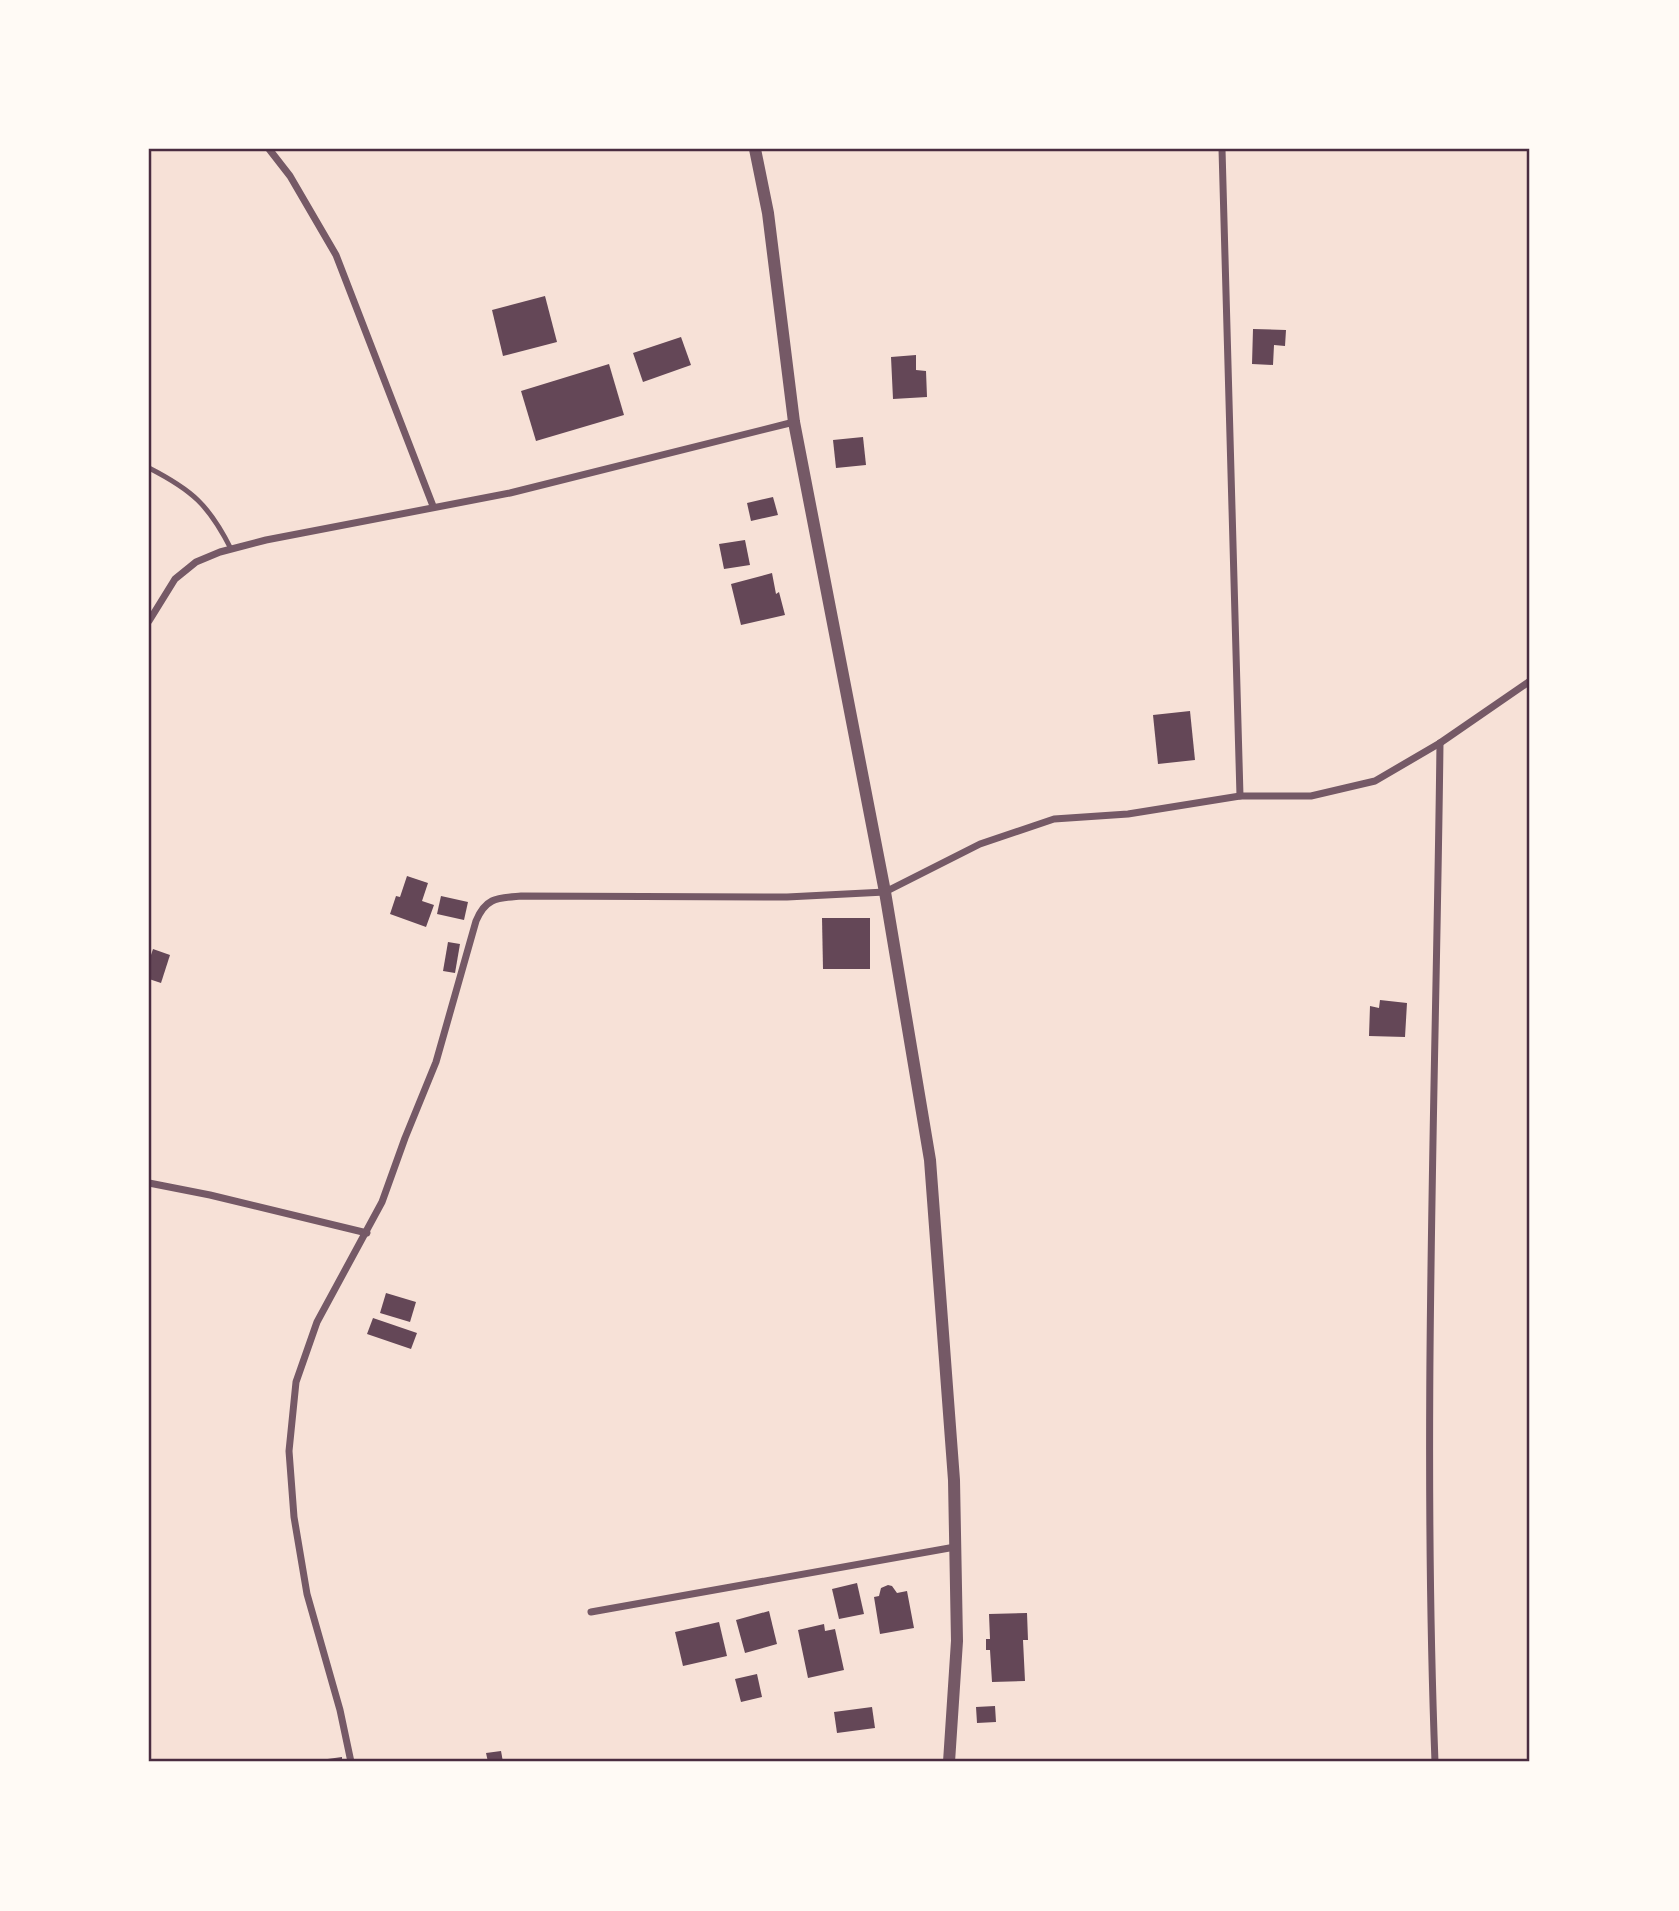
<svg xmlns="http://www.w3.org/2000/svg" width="1679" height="1911" font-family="Lato,sans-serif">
<rect width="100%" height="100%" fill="#f7e1d7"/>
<g fill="#644757">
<polygon points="545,296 557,342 503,356 492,310"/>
<polygon points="1253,329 1286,330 1285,346 1274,345 1273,365 1252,364"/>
<polygon points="681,337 691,365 643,382 633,353"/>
<polygon points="916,355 916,370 926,371 927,397 893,399 891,357"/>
<polygon points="609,364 624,415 536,441 521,391"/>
<polygon points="863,437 866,465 836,468 833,440"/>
<polygon points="773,497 778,515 751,521 747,503"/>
<polygon points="745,540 750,565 724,569 719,544"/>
<polygon points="772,573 776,594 779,592 785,615 741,625 731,584"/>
<polygon points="1190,711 1195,760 1158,764 1153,715"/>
<polygon points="407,876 428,883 422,901 434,905 426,927 390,914 396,896 400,897"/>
<polygon points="441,896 468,902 464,920 437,914"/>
<polygon points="822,918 870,918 870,969 823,969"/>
<polygon points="448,942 460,944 455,973 443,971"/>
<polygon points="153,949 170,955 161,983 149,979 149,961"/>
<polygon points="1380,1000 1407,1003 1405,1037 1369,1036 1370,1006 1379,1008"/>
<polygon points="386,1293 416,1302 410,1322 380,1313"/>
<polygon points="373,1318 417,1333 411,1349 367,1334"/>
<polygon points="857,1583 864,1614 839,1619 832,1589"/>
<polygon points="888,1585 892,1586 897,1593 907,1591 914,1628 880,1634 874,1597 879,1596 881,1588"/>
<polygon points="769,1611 777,1644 745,1653 736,1620"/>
<polygon points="1027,1613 1028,1640 1023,1640 1025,1681 992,1682 990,1650 986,1650 986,1639 990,1639 989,1614"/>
<polygon points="719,1622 727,1656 683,1666 675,1632"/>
<polygon points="824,1624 825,1631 835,1629 844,1670 808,1678 798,1630"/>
<polygon points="757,1674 762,1697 741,1702 735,1679"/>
<polygon points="995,1706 996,1722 977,1723 976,1707"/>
<polygon points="872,1707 875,1728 837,1733 834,1712"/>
<polygon points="501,1751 503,1762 488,1762 486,1753"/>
<polygon points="342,1757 342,1762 313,1762 313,1761"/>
</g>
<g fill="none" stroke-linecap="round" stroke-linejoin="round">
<path stroke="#755966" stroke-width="5" d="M149,468C192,490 209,505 231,549"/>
<g stroke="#755966" stroke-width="7">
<polyline points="269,149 290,176 336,255 433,506"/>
<polyline points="1222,149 1240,796"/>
<polyline points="149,621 175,579 196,562 220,552 266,540 510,493 794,422"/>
<polyline points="149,1183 210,1195 367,1233"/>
<polyline points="591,1612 955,1547"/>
<path d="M351,1762L340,1710L307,1594L294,1517L289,1451L296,1382L317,1322L382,1202L405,1138L436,1062L476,921C486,897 498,898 521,896L787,897L885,892L980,844L1054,819L1128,814L1240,796H1311L1375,781L1440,743L1530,681"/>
<path d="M1435,1762C1422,1423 1436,1082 1440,743"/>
</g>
<polyline stroke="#755966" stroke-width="12" points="755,149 768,213 794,422 885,892 930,1160 954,1480 957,1641 949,1762"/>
</g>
<rect width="1679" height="1911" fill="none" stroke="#fffaf5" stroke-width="301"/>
<rect x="150" y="150" width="1378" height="1610" fill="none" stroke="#4a2c40" stroke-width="2.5"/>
</svg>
